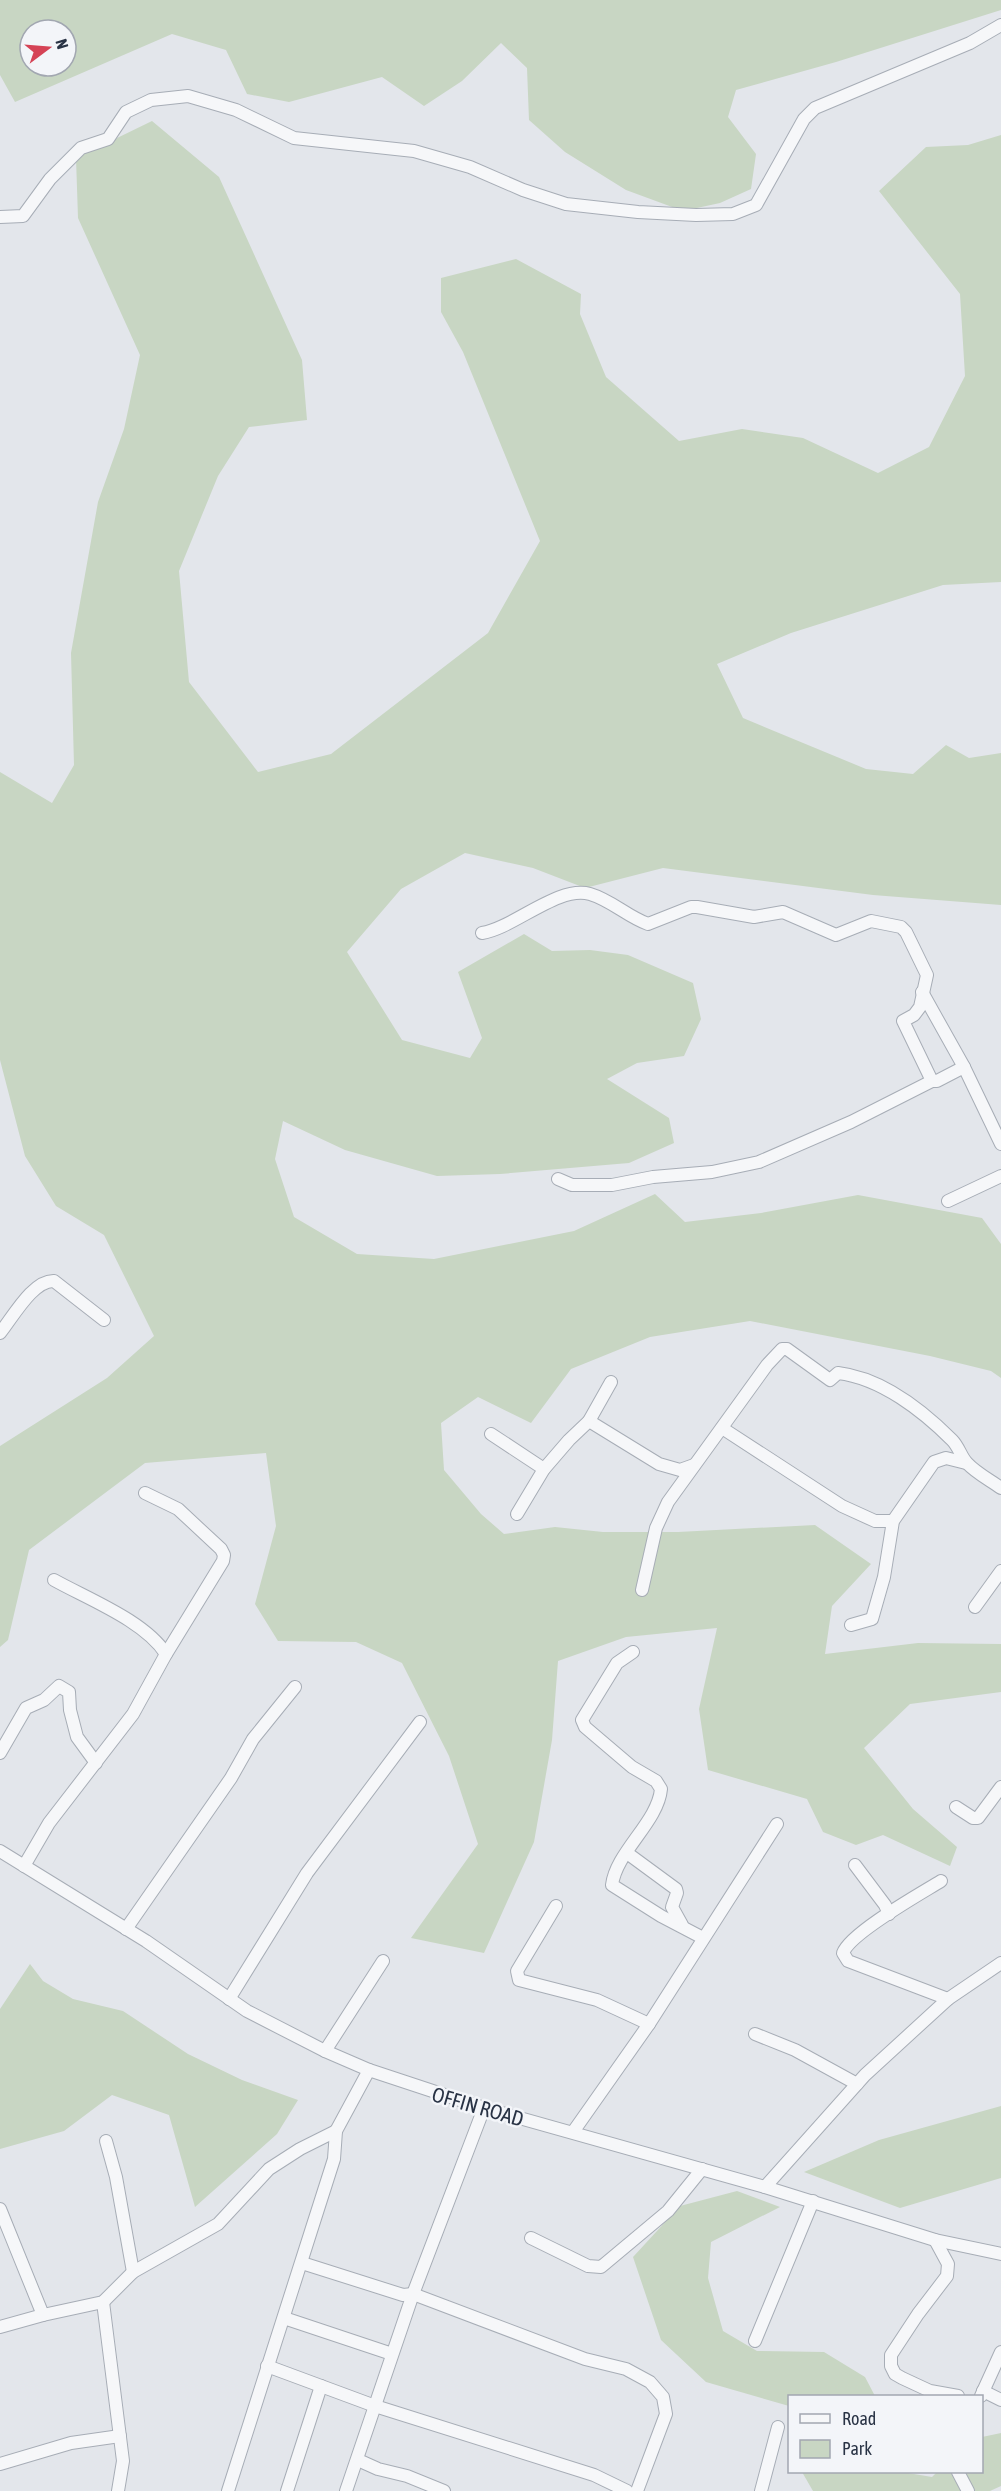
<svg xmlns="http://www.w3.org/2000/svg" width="1001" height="2491" font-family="'Asap Condensed',sans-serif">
<rect width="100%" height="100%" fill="#e3e6eb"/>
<g fill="#c8d6c3" fill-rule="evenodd">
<path d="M0,0H1001V10L836,62L736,90L728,117L756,154L751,189L720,203L683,211L626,190L565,152L529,120L527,68L501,43L462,81L424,106L382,77L289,102L247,94L226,50L172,34L15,102L0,75ZM30,30H66V66H30Z"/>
<polygon points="152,121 219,177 302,360 307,420 249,427 218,476 179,571 189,682 258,772 331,754 488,633 540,541 463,352 441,312 441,278 516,259 581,294 580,314 606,377 679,441 742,429 803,438 878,473 929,447 965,376 960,294 879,191 926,147 968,145 1001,135 1001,582 943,585 791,633 717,664 743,718 866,769 913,774 946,745 969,758 1001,753 1001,905 873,895 663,868 585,888 533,868 465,853 401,889 347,952 402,1040 470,1058 482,1038 458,972 524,934 552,951 590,950 628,955 693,983 701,1019 684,1056 637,1063 607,1079 669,1118 674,1143 629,1163 500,1174 437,1176 345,1150 283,1121 275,1159 294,1217 357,1254 434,1259 574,1231 655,1194 685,1222 761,1213 858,1195 982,1218 1001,1244 1001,1378 991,1371 930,1356 750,1321 650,1337 571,1369 531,1423 478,1397 441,1423 444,1470 481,1514 504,1534 555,1527 603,1532 678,1532 815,1525 871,1564 832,1606 825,1654 918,1643 1001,1644 1001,1692 910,1704 864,1748 913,1809 957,1847 950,1866 883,1835 856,1845 823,1832 807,1799 708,1770 699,1709 717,1628 626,1637 558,1661 552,1740 534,1842 484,1953 411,1938 478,1844 449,1756 402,1663 356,1642 278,1641 255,1604 276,1526 266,1453 145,1463 29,1550 8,1640 0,1647 0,1446 107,1378 154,1336 104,1235 56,1206 25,1156 0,1060 0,772 52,803 74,765 71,653 98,502 124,429 140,355 78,218 76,158"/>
<polygon points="30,1964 43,1981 73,1999 123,2011 188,2054 242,2080 298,2100 277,2134 195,2207 169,2115 112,2095 64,2131 0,2149 0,2009"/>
<polygon points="1001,2106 1001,2178 900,2208 804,2172 879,2140"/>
<polygon points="737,2191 780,2207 711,2242 708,2278 723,2331 757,2351 824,2352 865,2377 875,2396 790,2396 789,2406 706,2382 661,2340 633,2257 680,2206"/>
<polygon points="1001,2433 1001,2486 990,2491 813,2491 802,2472 902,2472 932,2477 937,2472 982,2472 982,2437"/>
</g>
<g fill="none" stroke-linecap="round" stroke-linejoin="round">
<defs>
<g id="minor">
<polyline points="0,217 23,216 50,179 81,148 108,139 126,112 151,100 188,96 236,110 294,138 414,151 470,167 523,190 566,204 638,212 696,215 733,214 756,205 804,119 815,108 970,43 1001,25"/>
<path d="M482,933C514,928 558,885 590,894C611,900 628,917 648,924L691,907H697L754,917L783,912L836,935L871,921L901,927L906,932L927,975L920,1007L914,1015L903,1021L932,1081H937L964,1067"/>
<polyline points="922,992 964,1067 1001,1144"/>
<polyline points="558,1179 572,1185 612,1185 653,1177 712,1172 759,1162 851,1122 932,1081"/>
<polyline points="948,1201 1001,1176"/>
<path d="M0,1333C13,1317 33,1280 54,1281L104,1320"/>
<polyline points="589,1421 659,1464 680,1470 694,1465"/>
<polyline points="722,1428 842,1506 875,1521 893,1521"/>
<polyline points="491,1434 544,1469"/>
<polyline points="517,1514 544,1469 569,1440 589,1421 611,1382"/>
<path d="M54,1580C88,1599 145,1621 166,1654"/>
<path d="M642,1590L656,1528L668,1502L767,1365L782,1349H787L830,1380L838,1373C881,1378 923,1411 952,1440C959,1447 961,1457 967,1463C976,1473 990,1480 1001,1488"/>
<polyline points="975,1607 1001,1571"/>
<polyline points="851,1625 872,1619 884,1577 893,1521 934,1462 946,1458 966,1463"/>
<path d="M633,1652L617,1663L582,1720L585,1727L632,1767L656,1781L661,1789C658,1822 616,1852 612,1885L661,1916L703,1938"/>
<polyline points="0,1753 26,1708 44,1700 59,1686 69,1692 70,1710 77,1737 96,1763"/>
<polyline points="956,1807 973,1818 978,1818 1001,1787"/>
<polyline points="0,1851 146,1941 247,2011 325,2051 369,2070 484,2108 765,2187 935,2240 1001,2254"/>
<polyline points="627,1853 676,1889 677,1893 672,1907 682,1925"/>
<polyline points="855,1865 885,1905 889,1914"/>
<polyline points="24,1866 49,1823 133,1714 166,1654 223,1561 224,1555 221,1549 178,1509 145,1493"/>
<path d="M941,1881C920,1894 850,1933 843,1953L848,1961L948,1999"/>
<polyline points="556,1906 517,1971 519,1980 597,2000 649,2024"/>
<polyline points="126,1929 231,1778 253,1739 295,1687"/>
<polyline points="229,1999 307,1873 420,1722"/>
<polyline points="755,2034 795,2050 857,2084"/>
<polyline points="325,2051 383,1961"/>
<polyline points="573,2132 649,2024 777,1824"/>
<polyline points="106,2141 116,2177 133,2272"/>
<polyline points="765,2187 865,2075 948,1999 1001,1963"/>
<polyline points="0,2209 43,2315"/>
<polyline points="531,2238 588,2266 601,2267 668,2211 702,2169"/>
<polyline points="935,2240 948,2264 947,2276 918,2314 891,2355 891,2366 895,2374 902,2378 930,2391 958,2396"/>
<polyline points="302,2263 403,2295 413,2294 585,2359 626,2369 650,2382 663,2397 666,2414 637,2491"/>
<polyline points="103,2302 123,2461 118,2491"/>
<polyline points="284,2318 392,2354"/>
<polyline points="0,2327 43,2315 103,2302 133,2272 218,2224 269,2169 300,2149 336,2131"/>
<polyline points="755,2341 813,2201"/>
<polyline points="267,2366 375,2406 594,2475 627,2491"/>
<polyline points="983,2391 1001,2400"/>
<polyline points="981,2396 1001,2352"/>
<polyline points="358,2460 378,2469 407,2476 444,2491"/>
<polyline points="0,2464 71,2443 120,2436"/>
<polyline points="958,2472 968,2491"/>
<polyline points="228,2491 334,2159 336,2131 369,2070"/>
<polyline points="287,2491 321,2386"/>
<polyline points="346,2491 413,2294 484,2108"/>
<polyline points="761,2491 778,2427"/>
</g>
</defs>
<use href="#minor" stroke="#a7adb6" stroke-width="14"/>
<use href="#minor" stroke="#f6f7f9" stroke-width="12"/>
</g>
<g text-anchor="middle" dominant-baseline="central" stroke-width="5" stroke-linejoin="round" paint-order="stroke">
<g font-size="21" fill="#293345" stroke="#f3f5f9">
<text transform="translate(478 2106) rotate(16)">OFFIN ROAD</text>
</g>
</g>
<rect x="788" y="2395" width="195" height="78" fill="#f3f5f9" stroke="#a2a7b1" stroke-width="1.5"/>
<rect x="800" y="2414" width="30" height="9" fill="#f6f7f9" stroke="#a2a7b1" stroke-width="1.5"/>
<text x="842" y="2425" font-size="18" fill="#293345">Road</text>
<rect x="800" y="2440" width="30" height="18" fill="#c8d6c3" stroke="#a2a7b1" stroke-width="1.5"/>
<text x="842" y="2455" font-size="18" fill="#293345">Park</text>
<g transform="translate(48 48) rotate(74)"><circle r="28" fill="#f3f5f9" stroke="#a2a7b1" stroke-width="1.5"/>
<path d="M0-4.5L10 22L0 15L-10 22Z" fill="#d54356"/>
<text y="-9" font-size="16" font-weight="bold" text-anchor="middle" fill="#293345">N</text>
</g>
</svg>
